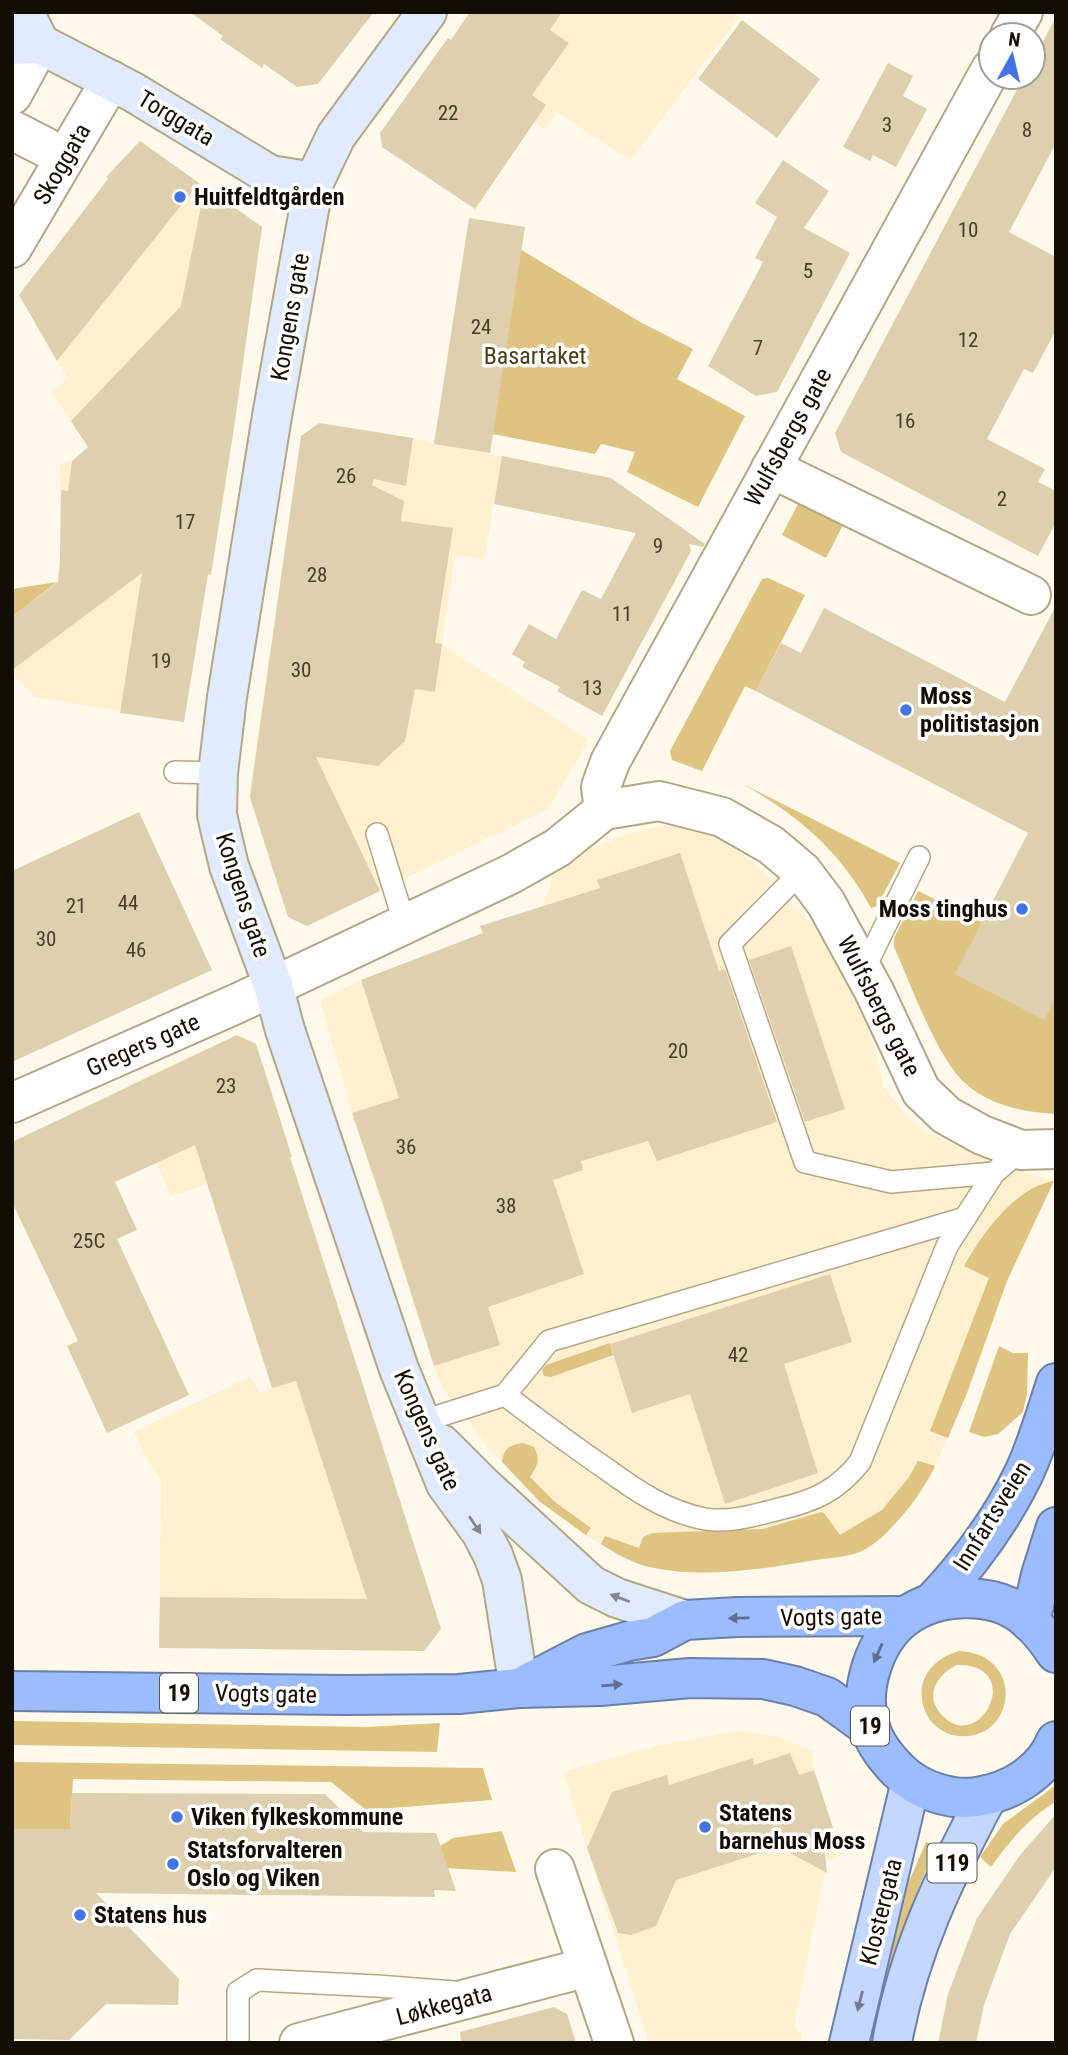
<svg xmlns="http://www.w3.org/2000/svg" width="1068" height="2055" font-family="'Roboto Condensed',sans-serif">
<rect width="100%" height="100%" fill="#fef9eb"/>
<g fill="#fff1cf">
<polygon points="470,12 731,12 739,17 630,161 557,112 544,129 534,122 476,208 441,182 387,149 383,150 379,130 384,129 448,38 451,39"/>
<polygon points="140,141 209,190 235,421 211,575 208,575 184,722 35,697 12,674 12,617 58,582 60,560 61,490 59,464 73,461 90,446 87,445 51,391 68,379 19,295"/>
<polygon points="320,423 413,438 436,444 502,456 484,560 455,556 442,645 589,740 548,809 307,926 288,917 249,796 301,436"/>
<polygon points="662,826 687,828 703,832 737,849 767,875 782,894 813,925 837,961 858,1002 875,1050 884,1087 904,1112 923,1130 986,1159 1054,1181 1007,1281 967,1393 933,1471 912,1506 890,1529 863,1550 833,1558 760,1569 688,1572 648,1567 618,1554 578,1531 539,1501 490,1450 444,1390 434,1366 352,1113 321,1004 322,999 361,980 482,934 480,926 543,906 554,874 585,851 624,835"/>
<polygon points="237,1035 256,1044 292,1157 290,1158 441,1629 424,1651 159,1648 161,1481 147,1460 134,1432 250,1377 260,1393 272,1388 207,1184 171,1196 124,1087"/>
<polygon points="741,1730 782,1738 813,1752 814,1770 842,1855 827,1861 794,2027 802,2033 800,2043 649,2043 563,1772 656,1746"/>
</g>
<g fill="#dfc380" fill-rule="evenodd">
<polygon points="469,218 640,322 693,349 677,379 745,416 698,507 627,472 635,452 601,444 595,454 493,434"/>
<polygon points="798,504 843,525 826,558 782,535"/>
<polygon points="768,578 805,595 756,691 745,686 702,771 672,760 670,751 762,579"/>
<polygon points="57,582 12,617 12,589"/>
<path d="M741,783L900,863L877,906L871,908C839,849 797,815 741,783Z"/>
<path d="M918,891L982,922L1056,996V1114C1026,1113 989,1105 966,1084C937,1059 911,984 894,947V938Z"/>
<path d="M1054,1181L1007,1281L967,1393L948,1438L930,1431L989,1278L964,1266C982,1234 1015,1187 1054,1181Z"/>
<polygon points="610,1343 613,1355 551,1377 544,1376 542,1370 546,1365"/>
<polygon points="999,1346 1013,1353 1028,1353 1027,1394 1023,1412 998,1434 984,1437 969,1432"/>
<path d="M523,1443L534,1447C541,1460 537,1466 530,1477L555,1502L591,1528L586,1535L539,1501L502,1462C503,1449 511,1444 523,1443Z"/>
<path d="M918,1461L935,1466C924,1491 888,1539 862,1551C848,1557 830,1558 815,1560C762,1569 702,1579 649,1567C632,1563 615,1553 601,1544L605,1536L639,1548L643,1537L652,1533L763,1529L821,1512L825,1514L840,1535L882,1510L909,1477Z"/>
<path d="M959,1651C1029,1654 1015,1748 952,1735C941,1732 929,1722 925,1711C914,1682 931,1659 959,1651ZM957,1665C1028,1664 978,1759 940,1713C924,1694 939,1673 957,1665Z"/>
<polygon points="12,1721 367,1727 440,1723 437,1752 12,1745"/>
<polygon points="12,1762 483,1768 492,1800 366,1810 331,1782 73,1779 70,1829 12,1829"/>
<path d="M1056,1785V1802C1029,1817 1009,1842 991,1867L980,1857L1003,1824Z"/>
<polygon points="502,1831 516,1872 445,1868 440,1846 453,1838"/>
<path d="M926,1842L937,1846C906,1909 892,1975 876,2043H864L901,1900Z"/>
</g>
<g fill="#ded0ae">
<polygon points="190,12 374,12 318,84 297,87 264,64 262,68 220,39 223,36"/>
<polygon points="470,12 562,12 550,30 569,43 532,95 546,105 475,209 382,147 380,133 448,38 451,40"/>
<polygon points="1056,17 1056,143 1009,232 1056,257 1056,330 1033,373 1024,369 987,439 1045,469 1038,482 1056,491 1056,522 1038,556 841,452 835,433 1021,82 1024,77 1033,77 1033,60"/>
<polygon points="742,20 820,79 777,138 698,79"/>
<polygon points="888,63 913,76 903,96 927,109 896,167 873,155 870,161 843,147"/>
<polygon points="140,141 199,183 57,361 19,295 108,179 106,177"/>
<polygon points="783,160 829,191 804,228 850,253 777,392 756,396 708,366 763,262 755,258 777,217 755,203"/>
<polygon points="205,186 262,227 235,421 211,575 208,574 184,722 120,713 142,573 12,670 12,617 58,582 60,560 61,490 68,491 72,461 88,447 71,421 181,306"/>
<polygon points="469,218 525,227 490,453 434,444"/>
<polygon points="319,423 413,438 406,486 374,479 372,485 404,501 401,521 453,528 435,643 442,644 435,692 415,689 405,741 378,766 316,757 380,891 307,926 288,917 250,797 301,436"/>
<polygon points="502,456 611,478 705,544 703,547 689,544 691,551 602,716 557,691 560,687 522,667 525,662 512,654 529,624 556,639 582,590 601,599 636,533 494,504"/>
<polygon points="1056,606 1056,996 1044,1020 955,974 1028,833 756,691 781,643 801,653 824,608 1005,702"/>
<polygon points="139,812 212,970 12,1062 12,871"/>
<polygon points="680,853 719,971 725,969 777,1122 657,1161 648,1141 581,1161 583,1170 553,1180 584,1274 488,1307 500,1345 434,1366 384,1207 352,1113 399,1098 361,980 483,933 480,926 600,888 597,880"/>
<polygon points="791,946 845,1109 805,1122 749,960"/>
<polygon points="237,1035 256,1044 292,1157 290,1157 441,1629 424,1651 159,1648 160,1597 367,1599 296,1381 272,1388 195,1145 115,1182 137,1230 117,1239 189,1395 107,1433 67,1346 78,1341 12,1202 12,1142"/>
<polygon points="830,1274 852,1342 784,1364 818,1473 725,1504 690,1394 632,1413 610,1344"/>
<polygon points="790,1753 799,1775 814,1770 833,1828 822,1831 827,1873 779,1847 676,1880 656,1926 631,1935 618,1933 587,1848 612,1792 667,1775 669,1785 753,1758 754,1765"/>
<polygon points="72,1793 325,1794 363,1832 436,1833 456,1891 434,1890 435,1897 96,1893 179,1979 178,2005 106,2004 69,2040 12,2039 12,1829 70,1829"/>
<polygon points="1056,1814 1056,1867 1010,1934 984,2005 976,2043 938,2043 948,1994 977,1918 1020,1855"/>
<polygon points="554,2007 567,2014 576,2043 461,2043 460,2032"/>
</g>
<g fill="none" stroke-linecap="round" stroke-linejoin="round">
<defs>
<g id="lane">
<polyline points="175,772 218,773"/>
<polyline points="377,834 405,925"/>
<polyline points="802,871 730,944 805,1162 891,1182 994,1173"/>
<polyline points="863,971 919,857"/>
<path d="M505,1395C538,1420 571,1445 605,1468C635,1490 667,1512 705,1519C730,1523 755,1515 779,1509C814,1501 837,1491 860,1462L947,1246L994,1173L1021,1150"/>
<polyline points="420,1422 505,1395 549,1341 965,1218"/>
<polyline points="238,2043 238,1992 257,1980 377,1986 454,1992"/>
</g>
<g id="street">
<polyline points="1010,35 1023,12"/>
<polyline points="12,95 40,44"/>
<polyline points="12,130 47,148"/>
<polyline points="12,248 111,80"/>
<polyline points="771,468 1031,595"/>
<polyline points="604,810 659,801 722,817 771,845 802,871 826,903 874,991 921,1091 946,1115 982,1135 1021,1150 1056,1149"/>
<polyline points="12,1103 238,1003 511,874 557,848 604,810 601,787 610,762 991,69"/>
<polyline points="555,1869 614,2043"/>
<polyline points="299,2043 588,1967"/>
</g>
<g id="secondary">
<polyline points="24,12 40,44"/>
<polyline points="427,12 336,136 314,182 272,416 227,697 218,773 217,815 229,866 273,985 285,1030 399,1369 446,1484 481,1532 493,1555 502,1580 519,1688"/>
<polyline points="12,45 40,44 133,92 270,175 314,182"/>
<polyline points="441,1444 482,1485 591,1585 617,1598 685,1620"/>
</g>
<g id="primary">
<polyline points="849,2043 911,1781"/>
<path d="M892,2043C908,1952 945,1876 988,1795"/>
</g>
<g id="highway">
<path d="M932,1603C967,1566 1000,1522 1023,1475C1037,1446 1046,1414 1056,1383"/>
<polyline points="1030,1622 1041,1575 1056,1527"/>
<path d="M1056,1653C1046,1638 1036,1625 1021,1614C990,1591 936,1594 905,1617C874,1640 858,1691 870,1727C875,1745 887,1759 899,1771C918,1790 951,1801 977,1797C1010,1792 1043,1773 1056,1741"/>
<polyline points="527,1684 587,1653 629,1641 653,1637 685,1620 737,1617 906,1616"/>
<polyline points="12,1691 346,1695 459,1694 519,1688 600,1686 690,1678 763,1679 795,1686 827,1697 870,1728"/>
</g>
</defs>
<use href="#lane" stroke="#b4a685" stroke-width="24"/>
<use href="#street" stroke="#b4a685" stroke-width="42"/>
<use href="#secondary" stroke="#b4a685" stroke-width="42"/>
<use href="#primary" stroke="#6b7fa7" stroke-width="42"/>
<use href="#highway" stroke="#6b7fa7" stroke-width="42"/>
<use href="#lane" stroke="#fff" stroke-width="21"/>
<use href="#street" stroke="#fff" stroke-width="38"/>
<use href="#secondary" stroke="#e1ebff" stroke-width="38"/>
<use href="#primary" stroke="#c3d7ff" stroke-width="38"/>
<use href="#highway" stroke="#9bbcff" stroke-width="38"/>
</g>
<defs><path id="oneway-solid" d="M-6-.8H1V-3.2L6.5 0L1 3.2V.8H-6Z" transform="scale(1.75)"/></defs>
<g fill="#84888e">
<use href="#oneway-solid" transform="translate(475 1525) rotate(56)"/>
<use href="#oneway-solid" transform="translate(620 1598) rotate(-159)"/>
</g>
<g fill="#5e6e8e">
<use href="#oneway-solid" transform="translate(739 1618) rotate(179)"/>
<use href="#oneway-solid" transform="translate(878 1653) rotate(114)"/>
<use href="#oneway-solid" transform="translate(612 1685) rotate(-5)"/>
</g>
<use fill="#747d8e" href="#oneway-solid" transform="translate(860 2001) rotate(104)"/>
<g fill="#4274e5" stroke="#fff" stroke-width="2.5">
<circle cx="180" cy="197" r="7"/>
<circle cx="906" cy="710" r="7"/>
<circle cx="1022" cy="909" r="7"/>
<circle cx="177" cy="1817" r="7"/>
<circle cx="705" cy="1827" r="7"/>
<circle cx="173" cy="1864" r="7"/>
<circle cx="80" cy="1915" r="7"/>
</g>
<g text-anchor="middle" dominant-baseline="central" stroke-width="7" stroke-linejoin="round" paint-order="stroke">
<g font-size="21" fill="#463e2e">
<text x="448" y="113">22</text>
<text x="887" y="125">3</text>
<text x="1027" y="130">8</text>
<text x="968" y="230">10</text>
<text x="808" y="271">5</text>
<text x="481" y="327">24</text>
<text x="968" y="340">12</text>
<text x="758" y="348">7</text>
<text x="905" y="421">16</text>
<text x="346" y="476">26</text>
<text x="1002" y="499">2</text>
<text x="185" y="522">17</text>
<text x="658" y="546">9</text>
<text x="317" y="575">28</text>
<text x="622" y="614">11</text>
<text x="161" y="661">19</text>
<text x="301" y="670">30</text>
<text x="592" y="688">13</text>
<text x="128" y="903">44</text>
<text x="76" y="906">21</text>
<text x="46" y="939">30</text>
<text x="136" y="950">46</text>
<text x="678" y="1051">20</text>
<text x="226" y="1086">23</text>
<text x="406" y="1147">36</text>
<text x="506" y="1206">38</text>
<text x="89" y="1241">25C</text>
<text x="738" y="1355">42</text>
</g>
<g fill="#fff" stroke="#5a564f" stroke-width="2">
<rect x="160" y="1673.5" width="38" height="39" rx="5"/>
<rect x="851" y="1706.5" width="38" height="39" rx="5"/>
<rect x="927.5" y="1843.5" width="49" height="39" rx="5"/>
</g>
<g font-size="23" font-weight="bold" fill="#130e03">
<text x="179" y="1693">19</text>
<text x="870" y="1726">19</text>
<text x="952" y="1863">119</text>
</g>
<g font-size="24" fill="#130e03" stroke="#fff">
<text transform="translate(176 118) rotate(31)">Torggata</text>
<text transform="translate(62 164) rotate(-60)">Skoggata</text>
<text transform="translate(290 317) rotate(-80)">Kongens gate</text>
<text transform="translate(788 437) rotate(-61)">Wulfsbergs gate</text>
<text transform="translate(243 895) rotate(72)">Kongens gate</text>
<text transform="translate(879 1006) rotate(63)">Wulfsbergs gate</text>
<text transform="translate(143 1045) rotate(-24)">Gregers gate</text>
<text transform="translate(427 1430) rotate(66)">Kongens gate</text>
<text transform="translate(992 1516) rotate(-58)">Innfartsveien</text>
<text transform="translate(831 1617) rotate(-1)">Vogts gate</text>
<text transform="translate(266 1694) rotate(1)">Vogts gate</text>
<text transform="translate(881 1912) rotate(-76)">Klostergata</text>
<text transform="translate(444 2005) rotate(-15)">Løkkegata</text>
</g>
<g font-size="24" font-weight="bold" fill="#130e03" stroke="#fff" text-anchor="start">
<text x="194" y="197">Huitfeldtgården</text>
<text x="920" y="696">Moss<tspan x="920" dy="28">politistasjon</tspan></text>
<text x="1008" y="909" text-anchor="end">Moss tinghus</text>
<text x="719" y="1813">Statens<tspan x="719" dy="28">barnehus Moss</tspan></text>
<text x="191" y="1817">Viken fylkeskommune</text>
<text x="187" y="1850">Statsforvalteren<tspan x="187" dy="28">Oslo og Viken</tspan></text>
<text x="94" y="1915">Statens hus</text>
</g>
<g font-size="24" fill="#4d3e17" stroke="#fff">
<text x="535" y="356">Basartaket</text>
</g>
</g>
<rect width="1068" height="2055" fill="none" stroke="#130e03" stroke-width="28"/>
<g transform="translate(1012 56) rotate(8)"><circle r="33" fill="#ffffff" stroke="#a19f9a" stroke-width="2"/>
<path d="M0-5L12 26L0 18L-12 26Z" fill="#4274e5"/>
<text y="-10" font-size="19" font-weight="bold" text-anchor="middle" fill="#130e03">N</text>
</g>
</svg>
